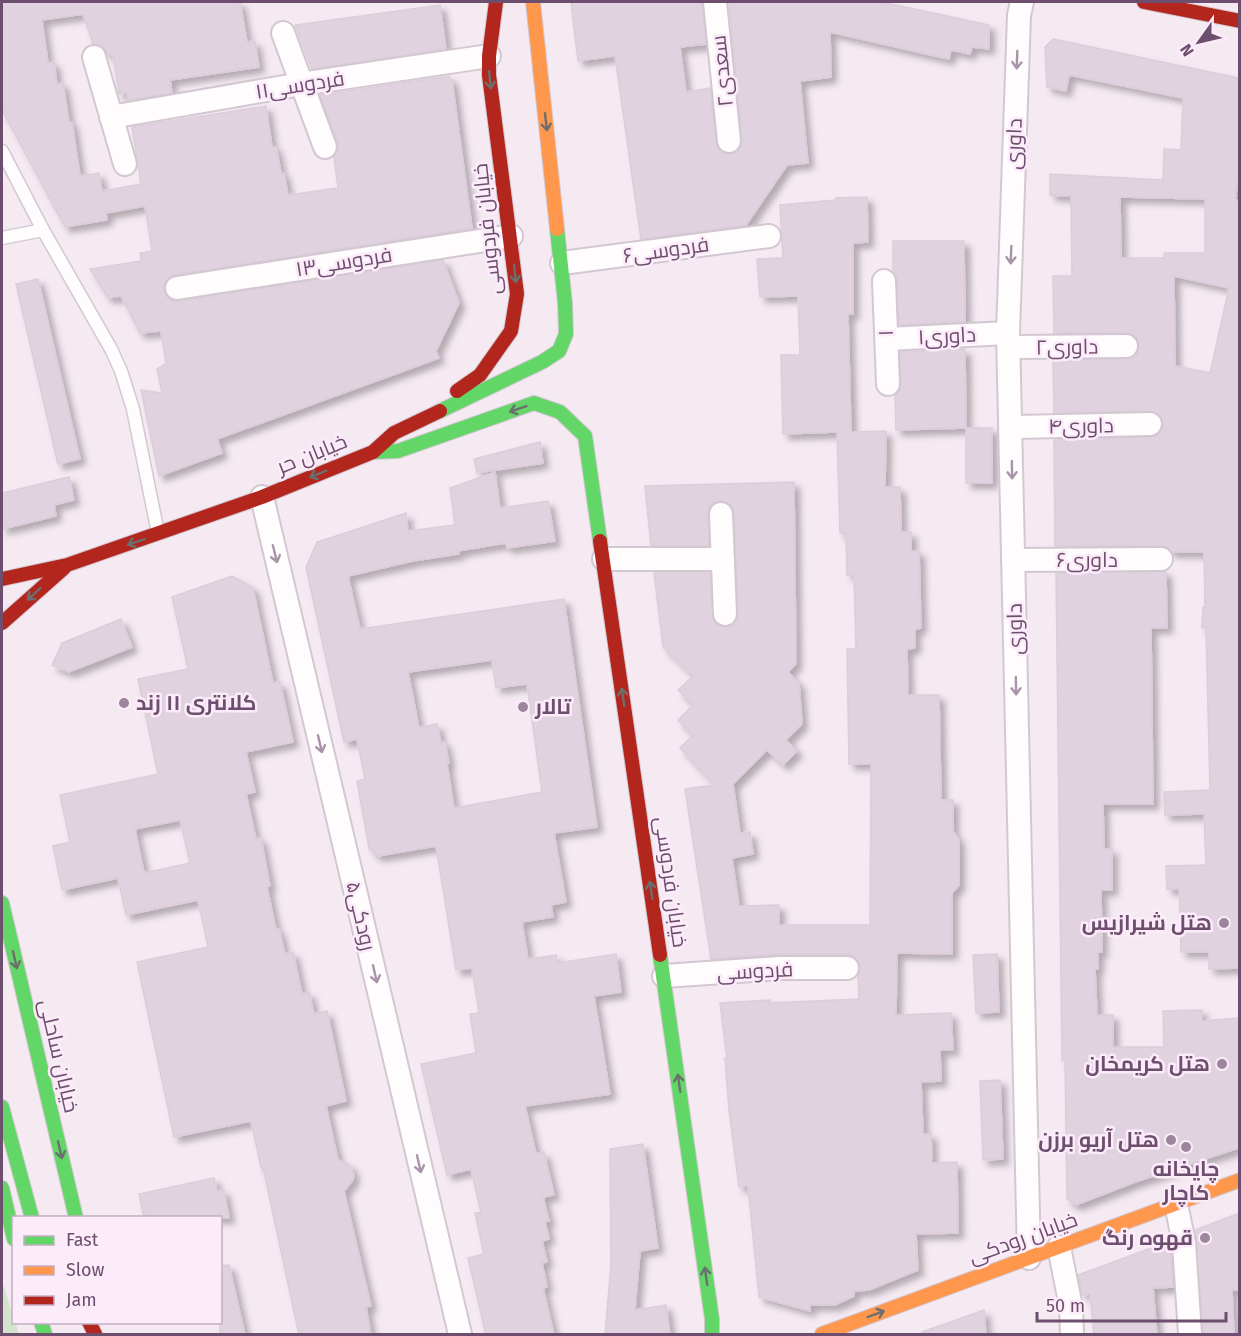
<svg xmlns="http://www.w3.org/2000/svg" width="1241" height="1336" font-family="'Fira Sans',Cairo,sans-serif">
<defs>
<filter id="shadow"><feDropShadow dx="5.5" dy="5.5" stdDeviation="3" flood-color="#0004"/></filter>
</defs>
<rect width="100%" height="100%" fill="#f5eaf2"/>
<polygon fill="#d4e3cd" points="2,1281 19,1334 2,1334"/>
<g fill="#e0d2df" stroke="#ddcddb" stroke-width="1.5" fill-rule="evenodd" filter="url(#shadow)">
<polygon points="2,2 240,2 247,42 255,41 259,67 170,80 172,93 128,100 127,93 119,94 113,55 108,55 103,47 93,44 83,14 42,20 48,63 54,62 57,84 63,83 69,122 72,122 80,176 99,173 102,191 141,184 132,127 266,106 272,147 276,147 281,173 284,173 288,195 338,188 334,157 338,150 338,143 320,95 449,76 450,80 452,80 472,228 175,275 168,278 164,284 164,289 167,297 173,301 179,301 443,260 459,303 436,351 439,358 217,439 222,453 159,476 141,390 162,393 157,369 166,363 161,331 140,333 121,296 108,298 90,269 141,261 140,253 152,251 145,206 106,213 107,220 65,227 2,110"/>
<polygon points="571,2 702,2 706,44 680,47 686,92 710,88 716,143 718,149 724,153 730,154 737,152 741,146 742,140 729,2 882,2 989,25 989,49 972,47 970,54 951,50 949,59 830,32 831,77 800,81 808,163 787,165 746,225 641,239 615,56 578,61"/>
<polygon points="440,5 446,49 312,69 295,25"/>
<path d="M1053,39L1239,78V173L1235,200H1239V968L1209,969V952H1181L1179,889H1167L1166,866L1206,865L1204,814L1165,815L1164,792L1210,790L1206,627L1202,628L1203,607H1205L1204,552H1172L1167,547L1161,546H1055L1054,440L1151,437L1157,435L1162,430L1163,424L1161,417L1150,411L1054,413L1053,360L1127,359L1132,358L1137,353L1139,345L1137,339L1132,334L1126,333H1054L1053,276H1072L1071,196L1050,195V174L1163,180L1164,149L1181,150L1183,98L1069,75L1066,91L1047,87L1045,47ZM1120,197L1205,199V253H1164V258H1121ZM1174,276L1229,288L1210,373L1175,366Z"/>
<polygon points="867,197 868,242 853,243 853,314 848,314 851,432 886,431 885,487 900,487 901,532 911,532 911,551 919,551 921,628 915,629 915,648 907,649 908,695 939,695 941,800 953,800 953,831 959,840 959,885 952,893 952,954 897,953 896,1015 951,1013 953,1050 940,1050 941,1081 921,1082 923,1134 931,1134 932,1163 957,1162 958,1233 916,1234 918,1270 869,1290 854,1291 854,1296 835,1305 810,1305 810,1311 759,1297 748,1186 739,1187 729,1110 725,1058 727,1058 720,1003 770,1000 770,1003 859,999 858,975 860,967 858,961 854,957 847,954 780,954 711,959 685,789 715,785 680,748 693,735 678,720 693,705 678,690 693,676 663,647 654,573 710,573 713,621 719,626 726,627 733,625 737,620 738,613 734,513 732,506 727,502 720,501 714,502 709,507 708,515 709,546 651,546 645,486 794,482 796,664 788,672 799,684 802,724 786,740 797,751 783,765 767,750 733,784 740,833 750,832 753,854 732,858 739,906 779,905 779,925 870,925 871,764 849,764 847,649 856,649 854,575 847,575 846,533 840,533 837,432 783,434 781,355 800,355 798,296 760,297 757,259 783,258 780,205 836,200 836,198"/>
<polygon points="893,241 964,241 965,322 899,325 897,280 893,272"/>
<polygon points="38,279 80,459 58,464 16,284"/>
<polygon points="965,349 966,428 896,430 895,395 900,390 901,383 900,352"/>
<rect x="966" y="428" width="26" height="55"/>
<polygon points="540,442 543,463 477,473 474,459"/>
<path d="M495,472L500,508L548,501L555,541L507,548L506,543L458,551L459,554L413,561L348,576L360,629L564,599L597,827L554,833L566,902L551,905L553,917L522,922L528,959L556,955L557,963L616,954L621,992L594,996L610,1094L525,1106L536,1154L544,1152L554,1195L543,1197L549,1221H545L549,1239L542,1241L547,1262L542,1263L547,1287L543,1288L554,1335H486L468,1258L484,1254L475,1213L481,1212L471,1169L447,1175L421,1064L476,1053L470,1014L479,1013L472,968L456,970L436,846L378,856L369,848L357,781L365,779L357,739L344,742L306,567L317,542L406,513L408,531L455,525L450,488ZM492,660L496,688L527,684L542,792L454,808L447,764L449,763L445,742L441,743L437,724L419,728L408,672Z"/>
<polygon points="69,477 74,500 54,505 56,516 2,529 2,493"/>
<polygon points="1166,571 1167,628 1151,628 1153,804 1103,804 1104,849 1112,849 1112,890 1101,890 1102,952 1098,952 1098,969 1095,969 1097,1015 1113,1015 1113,1047 1164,1047 1163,1011 1202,1010 1202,1021 1239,1018 1239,1148 1135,1182 1076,1205 1067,1199 1065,1060 1062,1060 1056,573"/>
<path d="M232,576L253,588L273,683L280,682L293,742L246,752L255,792L246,794L256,839L261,838L270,886L267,887L276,930L279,929L285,954L293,952L302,994L309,992L314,1014L327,1011L346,1101L326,1106L338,1160L350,1165L354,1175L353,1180L344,1191L371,1306L366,1307L371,1335H299L264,1172L261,1167L251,1121L174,1137L137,962L208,947L198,900L126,915L118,878L62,890L53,846L70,842L60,795L158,774L138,679L188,669L172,597ZM180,820L190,863L144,873L135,829Z"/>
<polygon points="121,619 132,647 69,672 52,665 62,643"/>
<polygon points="997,954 999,1012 976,1013 973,955"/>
<polygon points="1000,1080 1003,1159 983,1160 980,1081"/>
<polygon points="643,1144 658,1248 640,1251 635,1310 666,1305 670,1335 605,1335 611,1264 610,1149"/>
<polygon points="214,1178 217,1191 224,1190 229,1218 144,1218 139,1194"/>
<polygon points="1239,1213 1239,1290 1232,1290 1234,1335 1203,1335 1195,1230"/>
<polygon points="1170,1241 1173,1287 1153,1288 1157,1335 1094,1335 1090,1294 1082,1295 1078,1275"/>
<polygon points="229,1265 245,1335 220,1335 220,1266"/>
<polygon points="984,1310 986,1335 923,1335 922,1332"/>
</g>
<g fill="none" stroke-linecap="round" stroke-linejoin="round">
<defs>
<g id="lane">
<polyline points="2,151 43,230 111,349 121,371 133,409 158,533"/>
<polyline points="2,238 43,230"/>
</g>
<g id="street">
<polyline points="715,2 729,141"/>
<polyline points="1022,2 1019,15 1008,333 1029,1258"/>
<polyline points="283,33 325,147"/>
<polyline points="94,57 125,164"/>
<polyline points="111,117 301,84 489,56"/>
<polyline points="562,263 769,236"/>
<polyline points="884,281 888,384"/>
<polyline points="177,288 511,236"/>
<polyline points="887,339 1008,333"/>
<polyline points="1009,347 1126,346"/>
<polyline points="1011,427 1150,424"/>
<polyline points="262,497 460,1334"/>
<polyline points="721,514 725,614"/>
<polyline points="604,559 723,559"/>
<polyline points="1013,560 1161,559"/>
<polyline points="664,976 780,968 847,968"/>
<polyline points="1176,1204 1184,1243 1190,1334"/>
<polyline points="1059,1247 1071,1307 1072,1334"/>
</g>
<g id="fast">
<polyline points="440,411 542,362 559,351 566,334 565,303 557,229"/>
<polyline points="373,452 398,451 534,403 560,412 585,436 600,541"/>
<polyline points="2,903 76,1218"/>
<polyline points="660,955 712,1319 712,1334"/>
<polyline points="2,1107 32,1218"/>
<polyline points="2,1188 14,1239"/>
<polyline points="41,1322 45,1334"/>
</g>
<g id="slow">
<polyline points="533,2 557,229"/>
<polyline points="822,1334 1240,1180"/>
</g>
<g id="jam">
<polyline points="1144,2 1240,21"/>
<polyline points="457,391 480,375 511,331 517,294 489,75 489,56 496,2"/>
<polyline points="600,541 660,955"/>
<polyline points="2,579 67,565 262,497 373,452 394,433 440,411"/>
<polyline points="2,623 64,568"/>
<polyline points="89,1322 95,1334"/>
</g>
</defs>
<use href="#lane" stroke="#d3c8d2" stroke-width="15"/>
<use href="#street" stroke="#d3c8d2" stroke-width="26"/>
<use href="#fast" stroke="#d3c8d2" stroke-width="16"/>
<use href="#slow" stroke="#d3c8d2" stroke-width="16"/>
<use href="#jam" stroke="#d3c8d2" stroke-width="16"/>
<use href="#lane" stroke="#fefcfd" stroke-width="12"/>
<use href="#street" stroke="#fefcfd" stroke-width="22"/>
<use href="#fast" stroke="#63d668" stroke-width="14"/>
<use href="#slow" stroke="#ff974d" stroke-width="14"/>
<use href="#jam" stroke="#b3261e" stroke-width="14"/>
</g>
<defs><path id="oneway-shaft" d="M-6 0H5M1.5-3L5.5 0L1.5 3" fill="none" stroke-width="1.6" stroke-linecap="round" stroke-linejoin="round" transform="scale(1.5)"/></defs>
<g stroke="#a894a8">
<use href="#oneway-shaft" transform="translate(1017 60) rotate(92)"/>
<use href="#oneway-shaft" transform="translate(1011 255) rotate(92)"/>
<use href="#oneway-shaft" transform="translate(1012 470) rotate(89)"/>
<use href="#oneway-shaft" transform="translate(275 554) rotate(76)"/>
<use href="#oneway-shaft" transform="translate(1016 686) rotate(89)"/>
<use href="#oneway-shaft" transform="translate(320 744) rotate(77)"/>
<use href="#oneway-shaft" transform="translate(375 974) rotate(77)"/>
<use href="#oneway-shaft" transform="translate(419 1164) rotate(77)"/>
</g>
<g stroke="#6b706d">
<use href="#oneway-shaft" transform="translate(490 80) rotate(84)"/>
<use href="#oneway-shaft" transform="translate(546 122) rotate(83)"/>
<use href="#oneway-shaft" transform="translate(515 274) rotate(84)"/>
<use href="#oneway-shaft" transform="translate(518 409) rotate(161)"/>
<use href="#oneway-shaft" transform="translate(318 474) rotate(158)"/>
<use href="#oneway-shaft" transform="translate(136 542) rotate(161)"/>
<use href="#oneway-shaft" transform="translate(34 594) rotate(138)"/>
<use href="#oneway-shaft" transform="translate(623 697) rotate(-98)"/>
<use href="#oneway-shaft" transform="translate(651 890) rotate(-99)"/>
<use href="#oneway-shaft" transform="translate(15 960) rotate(77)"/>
<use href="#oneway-shaft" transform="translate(679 1083) rotate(-98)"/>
<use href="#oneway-shaft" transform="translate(60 1150) rotate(77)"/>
<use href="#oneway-shaft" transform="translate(706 1276) rotate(-98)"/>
<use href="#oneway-shaft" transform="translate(876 1314) rotate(-20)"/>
</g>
<g fill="#9d859d" stroke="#fcecf9" stroke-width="2">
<circle cx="124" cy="703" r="6"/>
<circle cx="523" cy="707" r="6"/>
<circle cx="1224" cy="923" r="6"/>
<circle cx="1222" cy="1064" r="6"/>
<circle cx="1171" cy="1140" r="6"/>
<circle cx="1186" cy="1147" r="6"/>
<circle cx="1205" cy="1238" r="6"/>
</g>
<g text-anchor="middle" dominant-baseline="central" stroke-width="5" stroke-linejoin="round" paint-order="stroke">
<g font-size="21" fill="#6e4e6f" stroke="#fcecf9">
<text transform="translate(722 71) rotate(-96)">سعدی۲</text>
<text transform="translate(300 85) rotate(-9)">فردوسی۱۱</text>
<text transform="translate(1014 144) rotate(-88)">داوری</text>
<text transform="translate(487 229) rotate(-96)">خیابان فردوسی</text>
<text transform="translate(666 250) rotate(-8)">فردوسی۶</text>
<text transform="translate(344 262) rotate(-9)">فردوسی۱۳</text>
<text transform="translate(886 333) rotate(-92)">۱</text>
<text transform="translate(947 336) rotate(-3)">داوری۱</text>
<text transform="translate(1067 347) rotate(-1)">داوری۲</text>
<text transform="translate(1081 426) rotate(-1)">داوری۴</text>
<text transform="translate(312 454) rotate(-22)">خیابان حر</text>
<text x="1087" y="560">داوری۶</text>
<text transform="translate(1015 629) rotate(-91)">داوری</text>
<text transform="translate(671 882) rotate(82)">خیابان فردوسی</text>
<text transform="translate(361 916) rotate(77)">رودکی۵</text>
<text transform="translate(755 971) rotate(-3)">فردوسی</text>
<text transform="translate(59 1056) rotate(77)">خیابان ساحلی</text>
<text transform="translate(1023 1238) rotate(-20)">خیابان رودکی</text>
</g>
<g font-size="21" font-weight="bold" fill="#6e4e6f" stroke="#fcecf9" text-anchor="end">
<text x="136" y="703" text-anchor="start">کلانتری ۱۱ زند</text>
<text x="535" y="707" text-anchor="start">تالار</text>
<text x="1212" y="923">هتل شیرازیس</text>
<text x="1210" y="1064">هتل کریمخان</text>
<text x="1159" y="1140">هتل آریو برزن</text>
<text x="1186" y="1169" text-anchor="middle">چایخانه<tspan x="1186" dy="24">کاچار</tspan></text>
<text x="1193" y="1238">قهوه رنگ</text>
</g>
</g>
<rect width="1241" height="1336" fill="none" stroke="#6e4e6f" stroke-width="6"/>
<rect x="12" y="1216" width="210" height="108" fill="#fcecf9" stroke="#c3adc2" stroke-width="1.5"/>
<rect x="24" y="1236" width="30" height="9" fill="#63d668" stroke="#c3adc2" stroke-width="1.5"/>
<text x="66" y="1246" font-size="18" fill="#6e4e6f">Fast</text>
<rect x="24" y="1266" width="30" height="9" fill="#ff974d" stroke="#c3adc2" stroke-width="1.5"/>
<text x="66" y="1276" font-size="18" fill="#6e4e6f">Slow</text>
<rect x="24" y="1296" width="30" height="9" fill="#b3261e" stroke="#c3adc2" stroke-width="1.5"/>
<text x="66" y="1306" font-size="18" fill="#6e4e6f">Jam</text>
<g transform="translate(1199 42) rotate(236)" stroke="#fcecf9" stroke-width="4.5" paint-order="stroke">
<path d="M0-4.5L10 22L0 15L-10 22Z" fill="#6e4e6f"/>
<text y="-9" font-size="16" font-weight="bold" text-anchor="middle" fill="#6e4e6f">N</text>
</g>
<path d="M1037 1312v9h189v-9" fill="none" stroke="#6e4e6f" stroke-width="3"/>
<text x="1046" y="1312" font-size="18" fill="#6e4e6f" stroke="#fcecf9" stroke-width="4.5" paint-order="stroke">50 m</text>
</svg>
